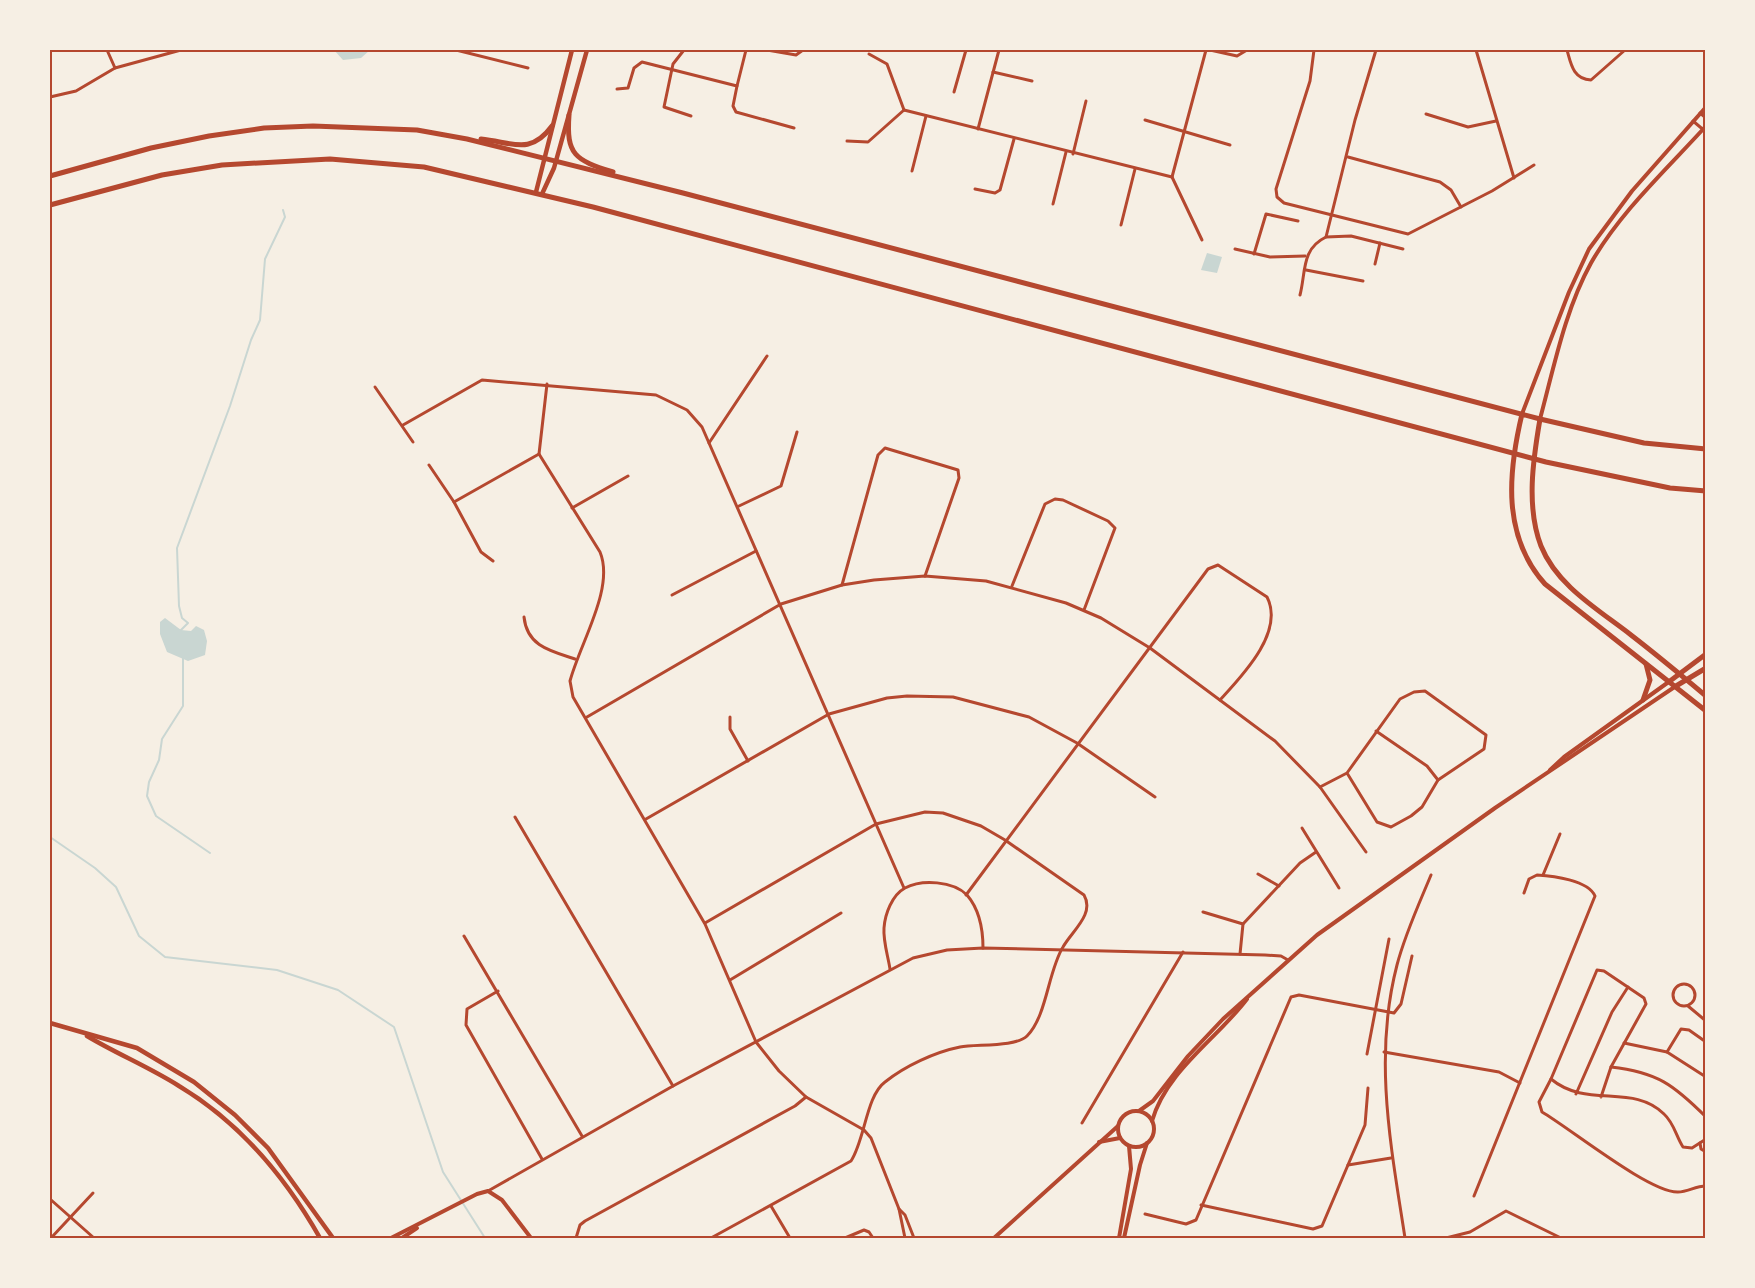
<svg xmlns="http://www.w3.org/2000/svg" width="1755" height="1288" font-family="Helvetica,sans-serif">
<rect width="100%" height="100%" fill="#f6efe4"/>
<g fill="#c9d6d2">
<polygon points="334,50 370,50 361,58 343,60"/>
<polygon points="1207,253 1222,257 1217,273 1201,270"/>
<polygon points="165,618 181,630 191,631 196,626 204,630 207,641 205,655 188,661 167,652 160,634 160,622"/>
</g>
<g fill="none" stroke-linecap="round" stroke-linejoin="round">
<g stroke="#c9d6d2" stroke-width="2">
<polyline points="181,630 188,623 182,618 179,606 177,548 230,406 251,340 260,320 265,259 285,217 283,210"/>
<polyline points="183,658 183,706 162,739 159,760 149,782 147,796 156,816 210,853"/>
<polyline points="50,837 95,868 116,887 139,936 165,957 277,970 338,990 394,1027 443,1172 485,1238"/>
</g>
<g stroke="#b5482f" stroke-width="3">
<polyline points="107,50 115,68"/>
<polyline points="456,50 528,68"/>
<polyline points="684,50 673,64 664,107 691,116"/>
<polyline points="767,50 796,55 803,50"/>
<polyline points="1210,50 1237,56 1247,50"/>
<polyline points="1314,50 1310,81 1276,189 1277,197 1284,203 1408,234 1492,191 1534,165"/>
<polyline points="1476,50 1514,178"/>
<path d="M1567,50C1571,64 1573,79 1591,80L1625,50"/>
<polyline points="869,54 887,64 904,110"/>
<polyline points="993,72 1032,81"/>
<polyline points="737,86 733,106 736,112 794,128"/>
<polyline points="617,89 628,88 634,68 642,62 737,86 746,50"/>
<polyline points="954,92 966,50"/>
<polyline points="50,97 76,91 115,68 181,50"/>
<polyline points="904,110 1172,177"/>
<polyline points="1700,113 1706,118"/>
<polyline points="1426,114 1468,127 1496,121"/>
<polyline points="1145,120 1230,145"/>
<polyline points="1693,121 1706,132"/>
<polyline points="978,129 999,50"/>
<polyline points="847,141 868,142 904,110"/>
<polyline points="1073,154 1086,101"/>
<polyline points="1348,157 1440,182 1451,190 1461,207"/>
<polyline points="912,171 926,116"/>
<polyline points="1172,177 1206,50"/>
<polyline points="1172,177 1202,240"/>
<polyline points="975,189 995,193 1000,190 1014,139"/>
<polyline points="1053,204 1066,152"/>
<polyline points="1121,225 1135,169"/>
<polyline points="1326,237 1351,236 1403,249"/>
<polyline points="1235,249 1270,257 1305,256"/>
<polyline points="1254,254 1266,214 1298,221"/>
<polyline points="1375,264 1380,243"/>
<polyline points="1306,270 1363,281"/>
<path d="M1300,295C1306,272 1301,249 1326,237L1355,120L1376,50"/>
<path d="M547,384L539,454L600,552C615,588 580,643 570,681L573,697L705,924L756,1042L779,1071L806,1097L864,1130L871,1138L899,1209L905,1238"/>
<polyline points="375,387 413,442"/>
<polyline points="403,425 482,380 656,395 687,410 702,427 904,888"/>
<polyline points="709,443 767,356"/>
<polyline points="429,465 454,502 481,552 493,561"/>
<polyline points="454,502 539,454"/>
<polyline points="739,506 781,486 797,432"/>
<polyline points="572,508 628,476"/>
<polyline points="842,585 878,455 885,448 958,470 959,478 925,576"/>
<polyline points="1012,586 1045,504 1055,499 1063,500 1108,521 1115,528 1084,610"/>
<polyline points="672,595 756,551"/>
<path d="M524,617C527,646 550,651 575,659"/>
<polyline points="587,717 781,604 842,585 874,580 925,576 986,581 1066,603 1101,618 1150,648 1275,741 1320,787 1366,852"/>
<polyline points="730,717 730,729 748,761"/>
<polyline points="1376,731 1427,766 1438,780"/>
<polyline points="1320,787 1347,773 1400,699 1414,692 1425,691 1486,735 1484,749 1438,780 1422,807 1411,816 1391,827 1377,822 1347,773"/>
<polyline points="515,817 673,1086"/>
<polyline points="646,819 829,714 887,698 907,696 953,697 1029,717 1077,743 1155,797"/>
<polyline points="1302,828 1339,888"/>
<polyline points="1258,874 1279,886"/>
<polyline points="1543,875 1560,834"/>
<path d="M966,895L1208,569L1218,565L1267,597C1285,632 1242,676 1220,700"/>
<polyline points="1203,912 1243,924"/>
<path d="M705,923L876,824L925,812L943,813L981,826L1005,840L1084,895C1095,914 1072,931 1063,947C1048,971 1047,1016 1027,1036C1016,1047 977,1044 960,1047C935,1052 905,1066 885,1082C866,1096 865,1140 851,1161L711,1238"/>
<polyline points="464,936 582,1136"/>
<polyline points="1240,954 1243,924 1300,863 1316,852"/>
<path d="M890,969C888,956 883,941 884,928C885,914 892,895 905,888C922,879 953,881 967,895C979,909 983,930 983,948"/>
<polyline points="730,980 841,913"/>
<circle cx="1684" cy="995" r="11"/>
<polyline points="498,991 467,1009 466,1025 542,1159"/>
<polyline points="1688,1006 1706,1021"/>
<polyline points="1624,1043 1667,1052 1706,1077"/>
<polyline points="1384,1052 1499,1072 1520,1083"/>
<polyline points="1667,1052 1681,1029 1689,1030 1706,1042"/>
<polyline points="1367,1054 1389,939"/>
<path d="M1611,1067C1657,1072 1674,1085 1706,1117"/>
<path d="M1551,1079L1539,1102L1542,1112C1571,1129 1650,1193 1678,1192C1688,1192 1695,1186 1706,1186"/>
<polyline points="1576,1094 1612,1012 1628,987"/>
<path d="M1601,1097L1611,1067L1646,1004L1644,998L1604,971L1597,970L1551,1079C1587,1109 1633,1083 1664,1114C1674,1123 1676,1136 1683,1147L1692,1148L1706,1139"/>
<polyline points="1082,1123 1183,952"/>
<polyline points="1700,1143 1701,1149 1706,1152"/>
<polyline points="1348,1165 1391,1158"/>
<polyline points="488,1191 673,1086 913,958 947,950 983,948 1265,955 1281,956 1288,960"/>
<path d="M1474,1196L1595,896C1588,880 1553,876 1537,875L1529,879L1524,893"/>
<polyline points="50,1199 94,1238"/>
<polyline points="1201,1205 1313,1229 1322,1226 1365,1125 1368,1088"/>
<polyline points="771,1206 790,1238"/>
<polyline points="899,1209 905,1215 914,1238"/>
<polyline points="1145,1214 1186,1224 1196,1220 1291,997 1299,995 1394,1013 1401,1004 1412,956"/>
<polyline points="51,1238 93,1193"/>
<polyline points="576,1238 580,1225 585,1221 795,1106 806,1097"/>
<polyline points="845,1238 864,1230 869,1232 873,1238"/>
<path d="M1405,1238C1391,1147 1373,1057 1397,965C1405,934 1419,904 1431,875"/>
<polyline points="1446,1238 1470,1232 1506,1211 1561,1238"/>
</g>
<g stroke="#b5482f" stroke-width="4">
<polyline points="1522,414 1569,292 1589,249 1632,191 1706,107"/>
<path d="M1540,419C1554,367 1565,310 1591,263C1620,212 1667,169 1706,126"/>
<polyline points="1550,770 1564,757 1670,681"/>
<circle cx="1136" cy="1129" r="18"/>
<polyline points="1139,1111 1153,1101 1188,1056 1223,1019 1317,935 1495,808 1676,686"/>
<path d="M1152,1121C1167,1070 1217,1039 1247,999"/>
<polyline points="1099,1142 1120,1138"/>
<polyline points="391,1238 477,1194 488,1191 502,1200 531,1238"/>
<polyline points="402,1238 417,1228"/>
<polyline points="994,1238 1118,1126"/>
<polyline points="1119,1238 1131,1169 1129,1146"/>
<polyline points="1124,1238 1140,1165 1147,1143"/>
</g>
<g stroke="#b5482f" stroke-width="4.5">
<polyline points="536,192 572,50"/>
<polyline points="542,194 554,168 587,50"/>
<polyline points="50,1023 137,1048 194,1082 235,1115 268,1148 333,1238"/>
<path d="M87,1036C117,1054 149,1067 179,1086C239,1122 286,1178 320,1238"/>
</g>
<g stroke="#b5482f" stroke-width="5">
<path d="M569,115C566,155 575,160 613,172"/>
<path d="M481,139C512,142 530,156 552,126"/>
<polyline points="50,176 151,148 209,136 264,128 313,126 417,130 467,139 683,193 1540,419 1644,443 1706,449"/>
<polyline points="50,205 162,175 222,165 330,159 424,167 593,207 1546,462 1670,488 1706,491"/>
<path d="M1522,414C1508,473 1502,536 1545,584L1706,711"/>
<path d="M1540,419C1533,460 1526,507 1541,546C1557,586 1599,610 1631,635C1657,655 1681,675 1706,696"/>
<polyline points="1670,681 1706,654"/>
<polyline points="1706,681 1706,691"/>
<polyline points="1676,686 1706,668"/>
<polyline points="1643,700 1650,680 1646,664"/>
</g>
</g>
<rect width="1755" height="1288" fill="none" stroke="#f6efe4" stroke-width="102"/>
<rect x="51" y="51" width="1653" height="1186" fill="none" stroke="#b5482f" stroke-width="2"/>
</svg>
